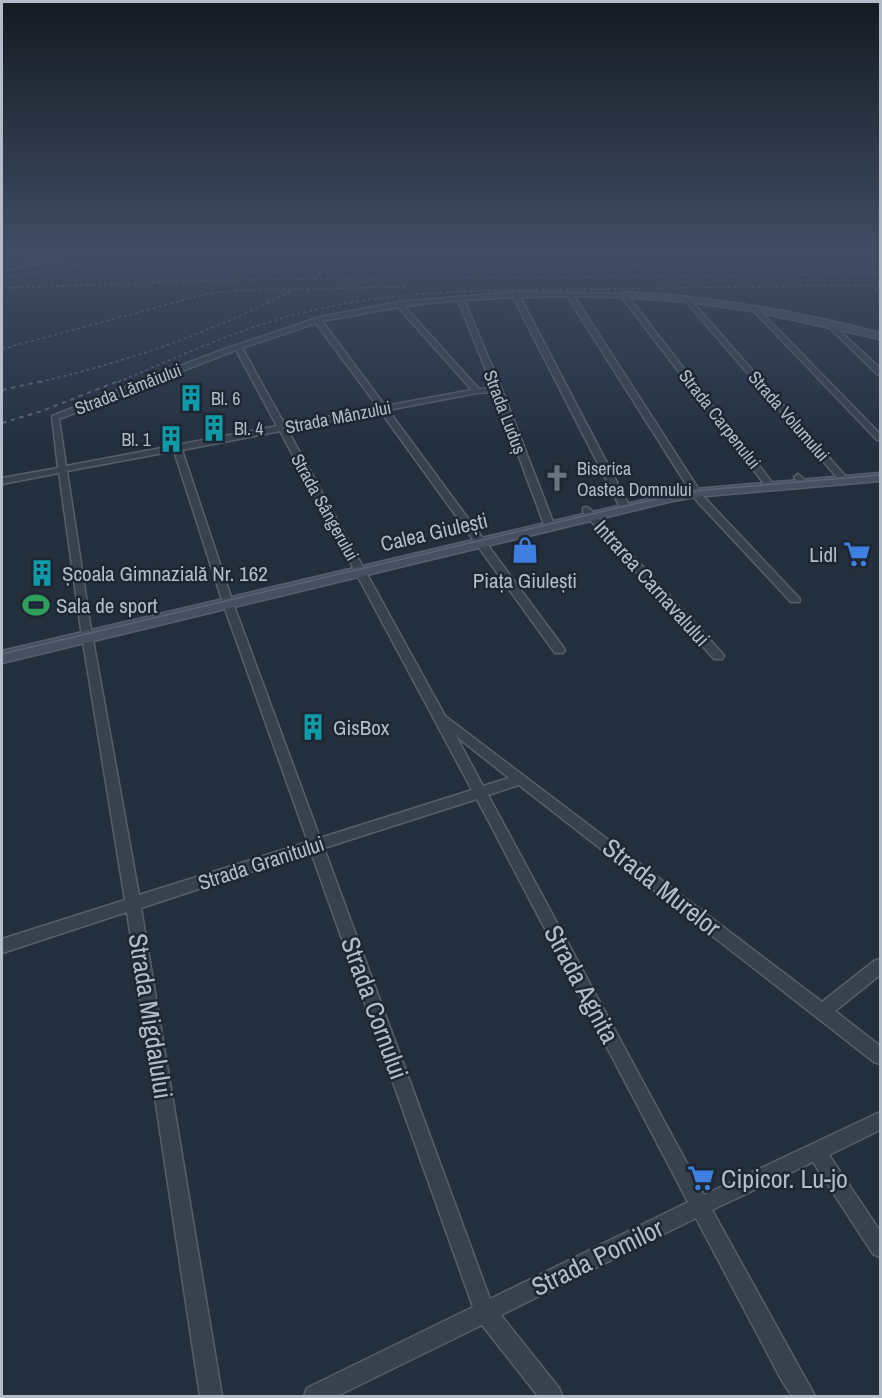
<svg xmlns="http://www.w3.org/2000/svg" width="882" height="1398" font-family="'Archivo Narrow',sans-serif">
<rect width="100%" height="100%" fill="#242f3e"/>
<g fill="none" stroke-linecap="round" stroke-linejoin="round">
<defs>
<g id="street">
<polygon points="90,253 105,253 2,270 2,266"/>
<polygon points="880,287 880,292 878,291 877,289"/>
<path d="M515,292L626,294L774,485V489H768L622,297L574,296L703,496L799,598L800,600L799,602H791L696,500L567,296L520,297L631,509L629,511H623L621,509L513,297L464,300L502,390L555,527L553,529L550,530L545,527L495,392L477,393L388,410L563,647L565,650L563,653H555L381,412L287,429L445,716L822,1002L874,961L880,959V975L835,1011L880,1046V1064L874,1062L519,785L488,795L704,1195L880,1112V1130L829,1155L880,1231V1257L873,1254L813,1162L712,1210L815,1396H792L782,1381L696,1218L501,1315L559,1388L562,1396H538L482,1325L337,1396H304L307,1388L473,1307L311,852L141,908L222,1396H200L127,912L2,953V939L125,900L80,623L59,473L2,484V478L58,468L52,416L219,351L320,317L399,302ZM458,300L493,388L479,389L404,306ZM398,307L472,390L385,406L322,321ZM316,323L378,407L285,425L242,348ZM236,350L277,426L66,466L59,419ZM280,431L472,790L320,838L233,603L182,450ZM174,451L223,603L308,842L139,895L90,623L67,471ZM456,736L509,778L483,786ZM477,799L688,1202L490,1299L324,848Z"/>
<polygon points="684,297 688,297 847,478 847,482 841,482 684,299"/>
<polygon points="753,308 757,308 880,434 880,440 877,440 753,310"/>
<polygon points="825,321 829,321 880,368 880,374 877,374 825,323"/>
<polygon points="798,474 807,482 807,486 801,486 794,477"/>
<polygon points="586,507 589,508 722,653 724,656 722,659 714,659 583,512 583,508"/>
</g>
<g id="secondary">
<path d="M624,292C711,296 796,311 880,333V339L753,311L689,302L621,297V293Z"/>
<polygon points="880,473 880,481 695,497 673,501 2,663 2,651 673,493 695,489"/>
</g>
</defs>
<use href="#street" stroke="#565f6c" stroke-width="3"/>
<use href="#secondary" stroke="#565f6c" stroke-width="3"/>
<use href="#street" fill="#38414e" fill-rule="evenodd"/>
<use href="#secondary" fill="#465061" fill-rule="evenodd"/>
<polyline stroke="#5a6575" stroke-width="1.5" points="2,654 672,495 704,490 880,475"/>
<g stroke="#5a6575" stroke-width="1.5" stroke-dasharray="3 3" stroke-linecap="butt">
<polyline points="562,253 660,270"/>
<polyline points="2,278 148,253"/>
<polyline points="313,278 354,253"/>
<polyline points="2,288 230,280 880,274"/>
<polyline points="2,349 210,293 247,290 405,287"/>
<path d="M40,382C129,361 212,333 292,290"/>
<path d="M118,382C183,355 248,324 318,309C409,289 501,290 594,289C689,288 785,286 880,285"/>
</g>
<g stroke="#5a6575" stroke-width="2" stroke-dasharray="4.5 4.5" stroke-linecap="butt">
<polyline points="2,390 47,380"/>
<polyline points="2,423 42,411 121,380"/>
</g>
</g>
<linearGradient id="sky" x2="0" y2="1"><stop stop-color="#141a22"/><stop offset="0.56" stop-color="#3f4d63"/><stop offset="1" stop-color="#3f4d63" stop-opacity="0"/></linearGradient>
<rect width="882" height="449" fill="url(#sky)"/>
<defs>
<symbol id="building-bare" viewBox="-9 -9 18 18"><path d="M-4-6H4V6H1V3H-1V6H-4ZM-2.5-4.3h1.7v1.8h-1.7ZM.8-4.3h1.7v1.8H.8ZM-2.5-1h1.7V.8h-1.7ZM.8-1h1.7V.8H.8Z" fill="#0f9aa8" stroke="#1d2633" stroke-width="2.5" paint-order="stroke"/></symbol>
<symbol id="church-bare" viewBox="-9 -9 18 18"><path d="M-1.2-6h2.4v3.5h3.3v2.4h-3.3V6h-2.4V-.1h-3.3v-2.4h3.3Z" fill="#6b7280" stroke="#1d2633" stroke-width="2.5" paint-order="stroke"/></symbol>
<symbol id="shop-bare" viewBox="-9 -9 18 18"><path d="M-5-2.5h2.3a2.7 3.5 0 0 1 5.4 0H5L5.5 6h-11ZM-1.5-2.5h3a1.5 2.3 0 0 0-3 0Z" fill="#3f7fe0" stroke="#1d2633" stroke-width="2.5" paint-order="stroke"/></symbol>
<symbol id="supermarket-bare" viewBox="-9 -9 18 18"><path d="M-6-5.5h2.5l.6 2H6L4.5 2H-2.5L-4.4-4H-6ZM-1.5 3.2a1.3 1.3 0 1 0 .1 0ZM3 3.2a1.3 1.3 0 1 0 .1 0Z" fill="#3f7fe0" stroke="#1d2633" stroke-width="2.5" paint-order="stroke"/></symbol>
<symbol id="stadium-bare" viewBox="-9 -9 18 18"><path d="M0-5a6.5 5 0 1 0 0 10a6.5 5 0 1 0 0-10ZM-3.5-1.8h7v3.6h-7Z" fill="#2e9e5b" stroke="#1d2633" stroke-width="2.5" paint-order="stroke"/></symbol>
</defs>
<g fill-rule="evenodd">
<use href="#building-bare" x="172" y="379" width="38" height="38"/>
<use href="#building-bare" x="195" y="409" width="38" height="38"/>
<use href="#building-bare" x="152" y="420" width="38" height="38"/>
<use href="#church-bare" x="538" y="459" width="38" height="38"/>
<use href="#shop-bare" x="506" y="531" width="38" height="38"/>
<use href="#supermarket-bare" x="838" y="535" width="38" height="38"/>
<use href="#building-bare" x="23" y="554" width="38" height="38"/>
<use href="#stadium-bare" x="17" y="586" width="38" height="38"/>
<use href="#building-bare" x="294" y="708" width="38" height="38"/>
<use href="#supermarket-bare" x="682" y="1159" width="38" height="38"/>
</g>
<g text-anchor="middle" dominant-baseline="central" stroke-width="5" stroke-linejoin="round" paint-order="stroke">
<g font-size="18" fill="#b4bcc9" stroke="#1d2633">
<text transform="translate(128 389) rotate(-21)">Strada Lămâiului</text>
<text transform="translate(505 412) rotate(69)">Strada Luduș</text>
<text transform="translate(789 416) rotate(49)">Strada Volumului</text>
<text transform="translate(338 417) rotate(-11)">Strada Mânzului</text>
<text transform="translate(720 419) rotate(52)">Strada Carpenului</text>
<text transform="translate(325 507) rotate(61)">Strada Sângerului</text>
</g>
<g font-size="18" fill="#b4bcc9" stroke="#1d2633" text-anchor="start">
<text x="211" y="398">Bl. 6</text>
<text x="234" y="428">Bl. 4</text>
<text x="151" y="439" text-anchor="end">Bl. 1</text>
<text x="577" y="468">Biserica<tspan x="577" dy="21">Oastea Domnului</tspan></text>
</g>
<g font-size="21" fill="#b4bcc9" stroke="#1d2633">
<text transform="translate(434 532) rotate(-13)">Calea Giulești</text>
<text transform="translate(652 583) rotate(48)">Intrarea Carnavalului</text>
<text transform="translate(261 863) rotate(-18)">Strada Granitului</text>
</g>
<g font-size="21" fill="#b4bcc9" stroke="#1d2633" text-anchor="start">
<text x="837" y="554" text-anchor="end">Lidl</text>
<text x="62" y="573">Școala Gimnazială Nr. 162</text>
<text x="525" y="580" text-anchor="middle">Piața Giulești</text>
<text x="56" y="605">Sala de sport</text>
<text x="333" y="727">GisBox</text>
</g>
<g font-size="26" fill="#b4bcc9" stroke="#1d2633">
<text transform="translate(662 887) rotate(38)">Strada Murelor</text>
<text transform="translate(582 984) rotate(62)">Strada Agnita</text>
<text transform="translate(375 1008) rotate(70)">Strada Cornului</text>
<text transform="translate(151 1016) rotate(81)">Strada Migdalului</text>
<text transform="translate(597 1257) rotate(-26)">Strada Pomilor</text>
</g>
<g font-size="26" fill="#b4bcc9" stroke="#1d2633" text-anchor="start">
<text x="721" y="1178">Cipicor. Lu-jo</text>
</g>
</g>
<rect width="882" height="1398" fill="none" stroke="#b4bcc9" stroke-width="6"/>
</svg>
